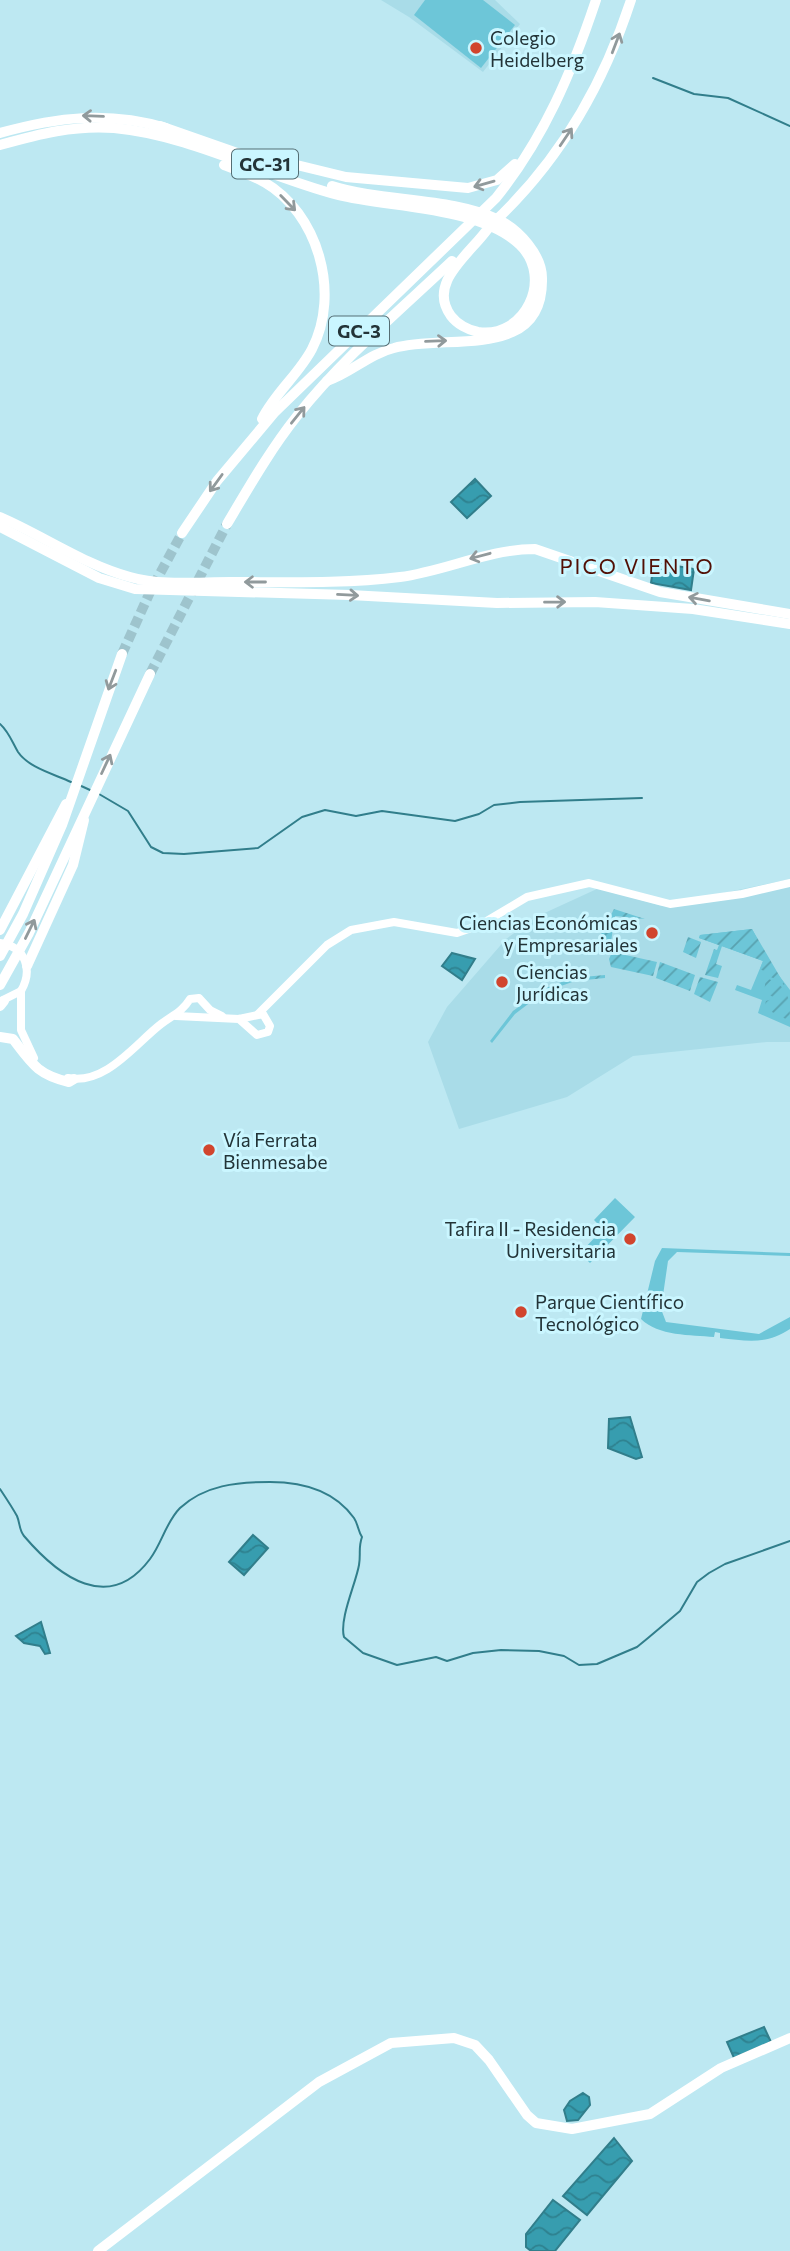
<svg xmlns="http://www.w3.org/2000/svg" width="790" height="2251" font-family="Commissioner,sans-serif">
<defs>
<pattern id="garden-furrows" width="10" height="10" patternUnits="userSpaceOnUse" patternTransform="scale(1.75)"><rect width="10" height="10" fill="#6dc6d8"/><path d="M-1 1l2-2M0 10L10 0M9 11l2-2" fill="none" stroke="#59a2b0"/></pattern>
<pattern id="water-waves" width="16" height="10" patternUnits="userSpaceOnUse" patternTransform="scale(1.75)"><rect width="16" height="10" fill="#379daf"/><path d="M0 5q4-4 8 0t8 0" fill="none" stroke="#2e818f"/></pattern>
</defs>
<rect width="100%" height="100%" fill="#bde8f2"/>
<g fill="#a9dce8">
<polygon points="381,0 495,0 520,24 483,72 409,17"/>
<polygon points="790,879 790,1042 767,1042 633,1056 567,1097 459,1129 428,1042 447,1007 506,939 538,916 599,888 662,906"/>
</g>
<g fill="#6dc6d8">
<polygon points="425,0 483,0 515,25 481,68 414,15"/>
<polygon points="752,929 771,965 790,990 790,1027 758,1013 762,1000 735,990 737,985 751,990 763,961 699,938 700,935"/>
<polygon points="615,1198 635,1217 590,1263 580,1253 603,1229 594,1220"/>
<path d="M662,1248L790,1253V1256L677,1252L668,1261L661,1309L666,1322L759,1334L790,1317V1329C766,1345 747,1341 720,1338V1333L715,1332L714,1337C691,1335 658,1336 641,1319L655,1261Z"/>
</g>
<g fill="url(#garden-furrows)">
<polygon points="614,909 645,919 615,916 610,948 597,944 601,944 602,921 610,917"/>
<polygon points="752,929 790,994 781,981 768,976 768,973 760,969 763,961 722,946 716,964 722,966 718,978 705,975 714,949 717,950 719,945 699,938 700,935"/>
<polygon points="688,937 701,942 696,958 683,952"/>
<polygon points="612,952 657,962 653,976 611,967 609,959"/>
<polygon points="660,962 695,975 690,991 656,978"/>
<polygon points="605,975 605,978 575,981 547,991 546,988 572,978"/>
<polygon points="700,977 718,982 710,1002 694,994"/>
<path d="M766,978C789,986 790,998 790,1021L764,1008L766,1001L775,998L764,992Z"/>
<polygon points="542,990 544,992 515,1014 492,1043 490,1041 513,1011"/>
</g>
<g fill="url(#water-waves)" stroke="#317e8b" stroke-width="2">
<polygon points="475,479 491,496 467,518 451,502"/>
<polygon points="654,562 694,569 691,590 651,583"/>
<polygon points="452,953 475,959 462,980 442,966"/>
<polygon points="630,1417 642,1457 636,1459 608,1448 609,1419"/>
<polygon points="253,1535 268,1548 244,1575 229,1562"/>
<polygon points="41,1622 50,1653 45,1654 40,1646 24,1643 16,1636"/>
<polygon points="764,2027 771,2042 734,2058 727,2042"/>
<polygon points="583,2093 589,2097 590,2105 578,2120 567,2121 564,2110 570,2101"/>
<polygon points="614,2138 632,2161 587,2215 563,2196"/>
<polygon points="553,2200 580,2220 555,2251 531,2251 526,2247 526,2234"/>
</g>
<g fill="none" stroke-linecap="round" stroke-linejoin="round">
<g stroke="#317e8b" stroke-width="2">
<polyline points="653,78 694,94 728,98 790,126"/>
<path d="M0,724C9,732 12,742 18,752C29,768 54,774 71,782"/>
<polyline points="79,785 90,790"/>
<polyline points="99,794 128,811 151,847 163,853 184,854 258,848 302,817 325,810 356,816 382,811 455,821 479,814 494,805 520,802 642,798"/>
<path d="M0,1489C6,1498 12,1507 17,1516C20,1523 19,1530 24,1536C59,1577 109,1614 150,1559C162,1543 166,1522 180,1508C205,1485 237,1482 270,1482C302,1482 334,1490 354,1518C358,1524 358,1531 362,1537C358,1548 361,1554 359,1565C356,1583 339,1619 344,1637L363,1653L397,1665L436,1657L447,1661L473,1653L501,1650L539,1651L564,1656L579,1665L597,1664L637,1647L648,1638L680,1611L697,1582L709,1573L725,1564L790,1541"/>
</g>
<g stroke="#9ec4cd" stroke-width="10" stroke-dasharray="10 5" stroke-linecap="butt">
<polyline points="122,654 150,592 182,533"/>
<polyline points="150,674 227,524"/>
</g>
<g stroke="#fff" stroke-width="8">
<path d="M0,943C26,947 33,970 21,991L1,1001"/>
<polyline points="21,991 21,1030 34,1058"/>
<polyline points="258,1014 327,945 351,930 394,922 457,933 480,925 527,897 589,883 670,904 742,894 790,883"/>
<polyline points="176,1016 239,1019 263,1014 270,1026 268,1032 257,1035 239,1019"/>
<path d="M68,1078C106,1085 135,1044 161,1024C173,1015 182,1012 190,999L199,998L210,1010L222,1016"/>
</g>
<g stroke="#fff" stroke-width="10">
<path d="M0,517C44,536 83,564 130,577C161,586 198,582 230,582C286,582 344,584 400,577C446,571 488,549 535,549L660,592L790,614"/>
<polyline points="0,527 99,578 135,589 350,595 497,603 595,602 693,609 790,624"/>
<polyline points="98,2251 319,2082 391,2043 454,2038 475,2045 489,2060 527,2115 536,2123 572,2129 650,2114 721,2068 790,2038"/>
</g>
<g stroke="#fff" stroke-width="10">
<polyline points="160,126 277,167"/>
<path d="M0,133C57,117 108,111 166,128"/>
<path d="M0,145C39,134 74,125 114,128C191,135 264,176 338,195C390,208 480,206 520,245C554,278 525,339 478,332C468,330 457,324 451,316C426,282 472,253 489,227"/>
<polyline points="268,158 346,177 468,188 497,180 515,164"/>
<path d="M224,165C237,170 251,175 264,182C318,213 341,293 312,349C299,374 275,393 262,419"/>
<path d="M492,224C559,162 603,86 631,0"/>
<path d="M327,381C351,373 369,354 394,348C447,333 544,362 542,278C542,255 519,230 499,220C453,197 382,202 332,186"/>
<path d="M227,524C249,487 270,450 297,416C342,359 399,311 452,261"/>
<path d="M182,533L217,481L274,413L496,198C544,138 572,72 596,0"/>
<polyline points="0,930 66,804"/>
<polyline points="0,956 23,914 62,825 122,654"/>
<polyline points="27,966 73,865 84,820"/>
<polyline points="0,985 29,933 150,674"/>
<polyline points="0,1006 4,1001"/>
<path d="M0,1037L13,1039C32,1064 38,1075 69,1082L74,1079"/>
</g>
</g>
<defs><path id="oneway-shaft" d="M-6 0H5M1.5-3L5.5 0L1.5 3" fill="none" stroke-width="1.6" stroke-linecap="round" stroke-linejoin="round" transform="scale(1.75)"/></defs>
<g stroke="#919a9c">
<use href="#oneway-shaft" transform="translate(616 43) rotate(-69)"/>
<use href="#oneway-shaft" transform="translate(93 116) rotate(-178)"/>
<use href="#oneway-shaft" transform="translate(566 137) rotate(-56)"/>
<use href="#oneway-shaft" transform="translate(484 184) rotate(164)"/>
<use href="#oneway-shaft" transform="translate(288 203) rotate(46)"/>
<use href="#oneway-shaft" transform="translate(436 341) rotate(-2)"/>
<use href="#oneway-shaft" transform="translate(298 415) rotate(-51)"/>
<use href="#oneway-shaft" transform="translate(216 483) rotate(126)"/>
<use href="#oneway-shaft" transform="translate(480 556) rotate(165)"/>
<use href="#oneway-shaft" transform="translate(255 582) rotate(180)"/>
<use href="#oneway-shaft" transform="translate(348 595) rotate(3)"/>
<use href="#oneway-shaft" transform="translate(699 599) rotate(-170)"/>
<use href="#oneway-shaft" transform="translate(555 602) rotate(-1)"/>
<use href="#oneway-shaft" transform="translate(112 680) rotate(111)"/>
<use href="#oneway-shaft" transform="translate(106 764) rotate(-65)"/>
<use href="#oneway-shaft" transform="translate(30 929) rotate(-64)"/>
</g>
<g fill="#d1452e" stroke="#caf6ff" stroke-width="2.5">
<circle cx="476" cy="48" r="7"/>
<circle cx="652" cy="933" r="7"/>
<circle cx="502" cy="982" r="7"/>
<circle cx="209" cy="1150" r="7"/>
<circle cx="630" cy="1239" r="7"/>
<circle cx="521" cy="1312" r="7"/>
</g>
<g text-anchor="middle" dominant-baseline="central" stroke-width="6" stroke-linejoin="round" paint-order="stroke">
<g fill="#caf6ff" stroke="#556e74" stroke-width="2">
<rect x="232" y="149.5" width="66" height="29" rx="5"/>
<rect x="329" y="316.5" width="60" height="29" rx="5"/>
</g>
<g font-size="18" font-weight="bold" fill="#233438">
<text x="265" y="164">GC-31</text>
<text x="359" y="331">GC-3</text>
</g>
<g font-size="19" fill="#233438" stroke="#caf6ff" text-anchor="start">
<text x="490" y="37">Colegio<tspan x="490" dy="22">Heidelberg</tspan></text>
<text x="638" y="922" text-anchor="end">Ciencias Económicas<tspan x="638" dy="22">y Empresariales</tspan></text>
<text x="516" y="971">Ciencias<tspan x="516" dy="22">Jurídicas</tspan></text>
<text x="223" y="1139">Vía Ferrata<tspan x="223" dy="22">Bienmesabe</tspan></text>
<text x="616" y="1228" text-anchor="end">Tafira II - Residencia<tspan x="616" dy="22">Universitaria</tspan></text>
<text x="535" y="1301">Parque Científico<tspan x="535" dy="22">Tecnológico</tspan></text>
</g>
<g font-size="21" letter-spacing="2" fill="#520f05" stroke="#caf6ff">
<text x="637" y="565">PICO VIENTO</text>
</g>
</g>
</svg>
